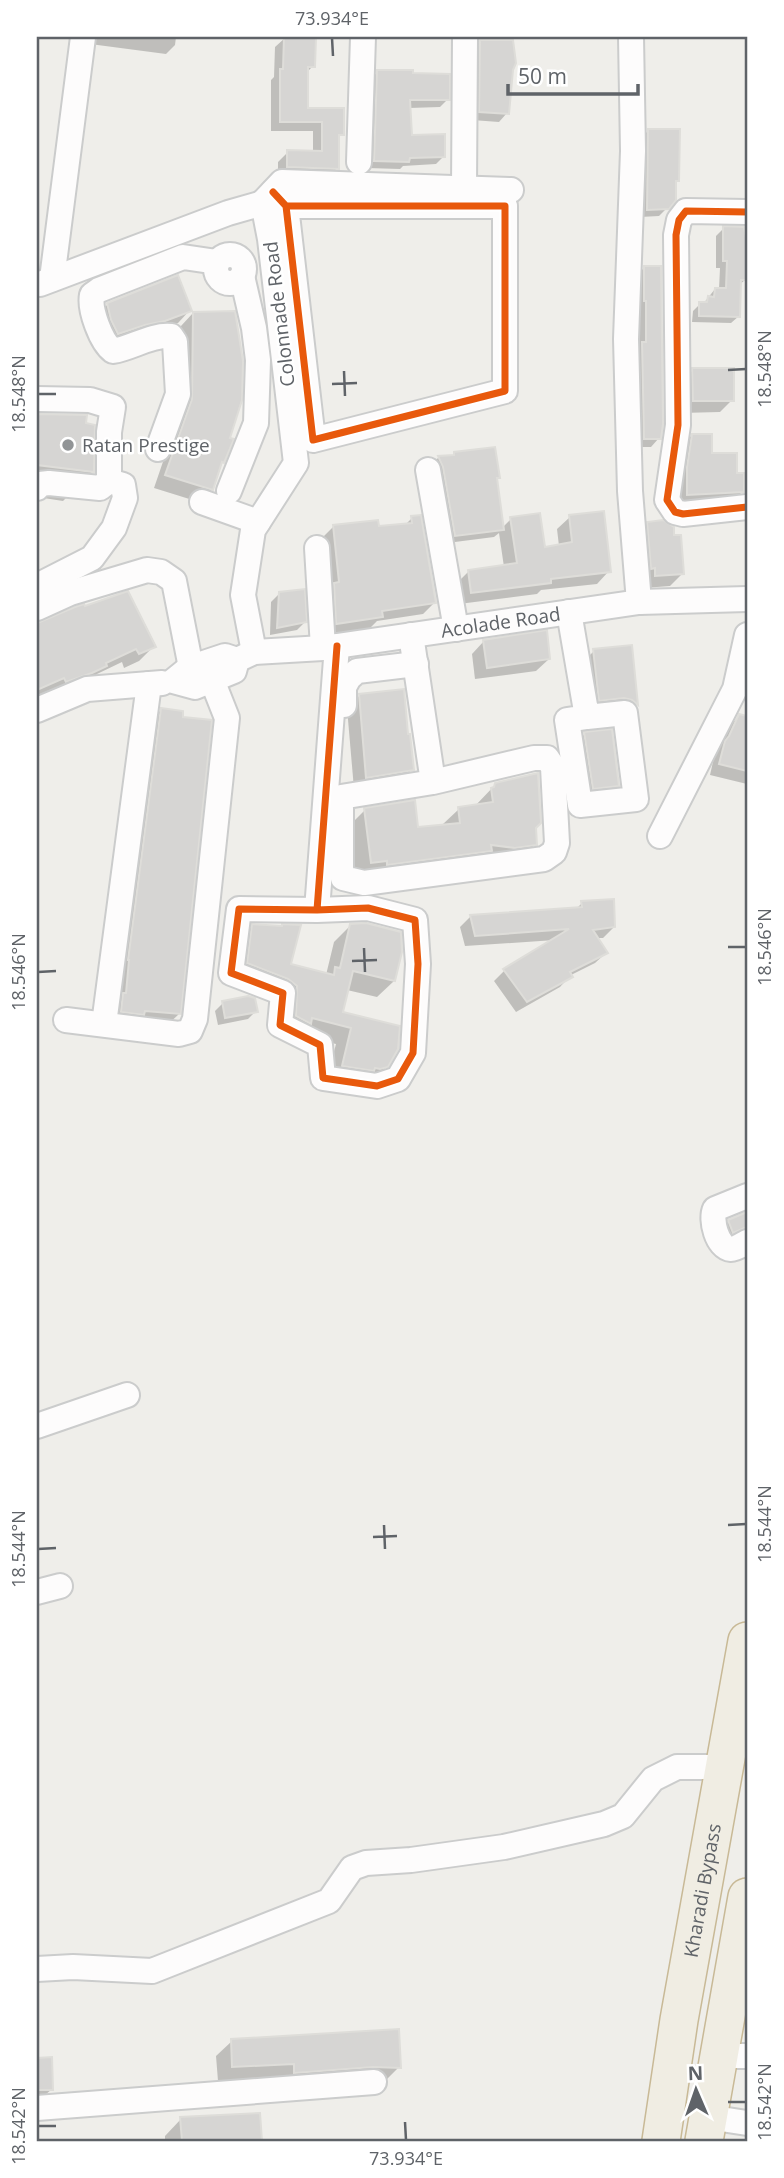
<svg xmlns="http://www.w3.org/2000/svg" width="784" height="2178" font-family="'Open Sans',sans-serif">
<rect width="100%" height="100%" fill="#efeeea"/>
<g fill="#0003">
<polygon points="90,37 176,37 175,45 166,54 90,44"/>
<polygon points="475,37 512,37 514,63 511,69 507,113 499,122 472,120"/>
<polygon points="285,38 313,66 306,73 306,110 342,134 337,139 337,168 327,178 278,176 278,162 288,152 313,153 313,131 271,131 271,80 274,77 275,47"/>
<polygon points="378,72 448,99 440,107 409,108 410,137 444,156 436,164 403,166 400,169 367,168 369,80"/>
<polygon points="648,131 677,180 674,184 667,208 659,216 640,217 640,139"/>
<polygon points="724,228 745,280 739,285 739,316 731,323 692,322 693,311 700,304 703,304 715,289 719,289 720,268 716,268 716,236"/>
<polygon points="644,268 659,438 651,447 636,447 635,352 639,348 639,308 636,276"/>
<polygon points="108,304 190,310 178,323 151,333 106,346 95,317"/>
<polygon points="193,313 223,462 219,465 212,489 199,502 154,488 180,412 181,326"/>
<polygon points="693,370 732,400 720,412 681,413 681,382"/>
<polygon points="37,416 85,417 84,424 92,472 63,501 37,497"/>
<polygon points="692,435 710,455 735,475 742,492 735,499 681,501 680,476 685,443"/>
<polygon points="455,454 495,480 502,528 511,519 544,549 559,546 557,529 570,517 609,571 597,584 541,590 537,594 459,604 456,584 469,571 504,567 499,533 494,537 447,543 431,465 439,457 452,457"/>
<polygon points="412,518 434,603 423,614 377,621 370,628 326,635 322,538 333,527 404,526"/>
<polygon points="648,523 682,574 670,586 644,588 636,536"/>
<polygon points="279,594 305,622 297,630 270,635 271,602"/>
<polygon points="76,609 154,646 139,661 124,668 122,662 97,674 91,680 51,695 49,691 37,697 37,626"/>
<polygon points="484,641 549,659 536,671 475,679 472,654"/>
<polygon points="630,647 636,704 624,716 587,712 582,663 594,651"/>
<polygon points="360,695 412,769 399,782 354,789 347,708"/>
<polygon points="161,710 179,1014 164,1028 107,1026 147,725"/>
<polygon points="739,716 747,718 747,784 710,775 715,753 719,749 729,727"/>
<polygon points="585,734 617,785 605,798 581,800 572,746"/>
<polygon points="496,784 535,827 535,844 519,861 355,878 349,826 365,810 416,829 442,825 459,809 474,807"/>
<polygon points="582,903 614,927 603,938 596,938 606,953 595,963 571,975 560,987 516,1012 494,981 505,970 555,940 465,946 460,927 471,916 576,909"/>
<polygon points="351,925 394,981 377,997 347,990 341,1013 387,1066 370,1083 326,1082 336,1044 298,1035 281,1003 232,980 236,942 253,926 289,966 326,975 334,942"/>
<polygon points="223,1003 256,1011 248,1019 218,1025 215,1011"/>
<polygon points="747,1214 747,1242 717,1233 729,1221"/>
<polygon points="232,2041 399,2067 384,2082 279,2078 218,2081 216,2056"/>
<polygon points="50,2059 52,2089 37,2102 37,2060"/>
<polygon points="258,2115 260,2141 165,2141 165,2136 181,2119"/>
</g>
<g fill="#d6d5d3" stroke="#deddd9" stroke-width="2">
<polygon points="284,37 316,37 315,67 308,67 308,108 344,108 344,135 339,135 339,169 287,167 287,150 322,151 322,122 280,122 280,69 283,69"/>
<polygon points="480,40 513,40 516,63 513,70 509,114 479,112"/>
<polygon points="377,70 413,70 413,73 450,74 450,100 410,100 412,135 445,134 445,157 410,158 409,162 374,161"/>
<polygon points="648,129 680,129 679,181 676,181 676,200 669,209 647,210"/>
<polygon points="723,226 744,227 747,243 747,280 741,280 740,317 699,316 699,302 707,302 708,296 714,297 715,288 726,288 727,261 723,261"/>
<polygon points="644,266 661,266 663,424 661,439 644,439 642,342 646,342 646,301 644,301"/>
<polygon points="178,275 192,311 165,321 145,325 118,334 111,320 107,303"/>
<polygon points="235,311 243,361 242,400 230,438 234,439 224,463 222,462 213,490 165,475 192,399 193,312"/>
<polygon points="692,368 734,368 734,401 693,401"/>
<polygon points="37,414 87,415 86,423 95,425 94,472 37,465"/>
<polygon points="692,434 712,434 712,453 737,453 737,473 744,473 744,492 687,495 687,467"/>
<polygon points="495,447 500,478 497,478 504,530 455,536 443,467 438,456 454,455 454,452"/>
<polygon points="604,511 611,572 551,579 551,583 471,593 468,570 517,563 510,517 540,513 545,547 572,542 569,515"/>
<polygon points="421,515 436,603 382,611 383,617 336,624 334,583 339,582 333,525 378,520 379,526 412,523 411,516"/>
<polygon points="663,520 674,527 674,535 681,535 684,574 655,576 655,568 651,569 647,522"/>
<polygon points="305,589 307,622 277,628 279,592"/>
<polygon points="128,591 156,647 139,654 136,649 106,663 107,666 92,673 66,682 64,678 37,690 37,623 75,607 84,604 85,606"/>
<polygon points="547,630 550,659 487,668 483,640"/>
<polygon points="632,645 638,705 632,700 624,698 599,701 593,649"/>
<polygon points="404,689 408,734 410,734 414,770 366,778 359,694"/>
<polygon points="161,708 183,711 183,717 212,720 181,1014 145,1011 144,1015 121,1012 123,993 126,993 129,960 128,960"/>
<polygon points="739,714 747,716 747,771 719,764 725,741 729,736"/>
<polygon points="612,729 619,786 593,789 584,732"/>
<polygon points="538,773 541,823 536,828 537,845 515,848 491,845 492,851 387,865 387,861 371,863 364,808 415,800 418,827 460,823 458,807 493,802 491,788 494,787 495,783"/>
<polygon points="614,899 615,927 593,930 608,953 570,972 573,977 527,1002 503,969 569,929 475,936 470,915 582,907 581,901"/>
<polygon points="366,923 401,932 402,952 395,981 353,971 343,1012 400,1026 398,1049 388,1067 380,1069 375,1068 374,1071 342,1066 351,1028 312,1018 311,1024 296,1016 297,986 288,979 247,963 252,924 282,926 282,924 301,925 291,964 334,975 335,967 340,968 350,924"/>
<polygon points="248,996 255,998 258,1012 225,1018 222,1001"/>
<polygon points="747,1212 747,1227 733,1233 728,1220"/>
<polygon points="399,2029 401,2068 373,2067 294,2073 294,2064 232,2067 231,2039"/>
<polygon points="52,2057 53,2090 37,2090 37,2058"/>
<polygon points="260,2113 262,2141 182,2141 180,2117"/>
</g>
<g fill="none" stroke-linecap="round" stroke-linejoin="round">
<defs>
<g id="minor">
<polyline points="631,37 633,151 626,339 630,491 639,602"/>
<polyline points="359,162 363,37"/>
<polyline points="464,188 465,37"/>
<polyline points="273,192 286,206 313,440 505,391 505,206 286,206"/>
<polyline points="263,202 282,182 511,190"/>
<polyline points="747,212 686,211 679,220 676,235 678,425 667,500 675,512 683,514 747,507"/>
<circle cx="230" cy="269" r="14"/>
<polyline points="52,279 83,37"/>
<polyline points="40,284 228,213 263,203"/>
<polyline points="37,399 90,400 113,407 109,432 109,481 100,488 49,483 40,484 37,488"/>
<path d="M158,449L178,394L175,342L171,336C152,334 132,348 113,351C101,342 89,309 92,295L99,290L183,257L217,262"/>
<polyline points="428,470 456,629"/>
<polyline points="229,491 256,423 258,360 254,328 242,276"/>
<polyline points="202,502 258,522"/>
<polyline points="317,548 323,648"/>
<polyline points="37,586 92,558 114,528 125,498 123,485 109,481"/>
<polyline points="37,608 70,593 147,570 161,572 174,581 194,683"/>
<polyline points="569,612 587,717 567,720 580,805 636,799 625,713 587,717"/>
<polyline points="411,635 433,782 341,797 341,868 343,878 364,883 544,859 554,852 557,843 553,767 547,758 534,758 433,782"/>
<polyline points="254,652 243,595 253,530 296,463 270,239 263,203"/>
<path id="s1" d="M237,660L234,671L195,687L173,681L189,668L225,656L237,660L254,652L323,648L639,602L747,599"/>
<polyline points="344,705 344,687 349,678 357,671 416,664"/>
<polyline points="37,710 87,689 162,683"/>
<polyline points="660,836 735,689 747,635"/>
<polyline points="317,910 239,909 231,973 283,993 280,1025 320,1045 323,1078 377,1086 398,1079 413,1053 418,964 415,920 368,908 317,910 337,646"/>
<polyline points="66,1020 179,1034 190,1031 195,1019 227,718 212,680"/>
<polyline points="104,1024 149,684"/>
<path d="M747,1196L715,1209C710,1219 717,1248 731,1249C736,1249 743,1244 747,1242"/>
<polyline points="37,1426 127,1395"/>
<polyline points="37,1592 60,1586"/>
<polyline points="37,1969 73,1967 152,1971 329,1901 352,1868 366,1863 411,1860 504,1847 604,1824 623,1816 653,1779 677,1767 725,1767"/>
<polyline points="718,2056 747,2056"/>
<polyline points="37,2108 374,2082"/>
<polyline points="708,2117 747,2123"/>
</g>
<g id="highway">
<path id="s2" d="M661,2141L679,2020L747,1641"/>
<polyline points="704,2141 747,1897"/>
</g>
</defs>
<use href="#minor" stroke="#cbcccc" stroke-width="28"/>
<use href="#highway" stroke="#c8b996" stroke-width="40"/>
<use href="#minor" stroke="#fdfcfc" stroke-width="24"/>
<use href="#highway" stroke="#f0ede3" stroke-width="37"/>
<defs>
<g id="cycleway">
<polyline points="273,192 286,206 313,440 505,391 505,206 286,206"/>
<polyline points="747,212 686,211 679,220 676,235 678,425 667,500 675,512 683,514 747,507"/>
<polyline points="317,910 239,909 231,973 283,993 280,1025 320,1045 323,1078 377,1086 398,1079 413,1053 418,964 415,920 368,908 317,910 337,646"/>
</g>
</defs>
<use href="#cycleway" stroke="#fff" stroke-width="11"/>
<use href="#cycleway" stroke="#e8590c" stroke-width="7"/>
</g>
<path fill="none" stroke="#5f6368" stroke-width="2.5" d="M332,38L333,56M728,370L746,369M344,371L345,396M332,384L357,383M38,394H56M728,947H746M364,948L365,972M352,961L377,960M38,972L56,971M384,1525L385,1549M728,1525L746,1524M373,1537L397,1536M38,1549L56,1548M728,2102H746M405,2122L406,2140M38,2126H56"/>
<circle fill="#919496" stroke="#fff" stroke-width="2.5" cx="68" cy="445" r="7"/>
<g text-anchor="middle" dominant-baseline="central" stroke-width="5" stroke-linejoin="round" paint-order="stroke">
<g font-size="19" fill="#5f6368" stroke="#fff">
<text transform="translate(279 314) rotate(-97)">Colonnade Road</text>
<text stroke="none"><textPath href="#s1" startOffset="415">Acolade Road</textPath></text>
<text stroke="none"><textPath href="#s2" startOffset="254">Kharadi Bypass</textPath></text>
</g>
<g font-size="19" fill="#5f6368" stroke="#fff" text-anchor="start">
<text x="82" y="445">Ratan Prestige</text>
</g>
</g>
<rect width="784" height="2178" fill="none" stroke="#ffffff" stroke-width="77"/>
<g transform="translate(696 2090) rotate(358)" stroke="#ffffff" stroke-width="5" paint-order="stroke">
<path d="M0-5L12 26L0 18L-12 26Z" fill="#5f6368"/>
<text y="-10" font-size="19" font-weight="bold" text-anchor="middle" fill="#5f6368">N</text>
</g>
<path d="M508 84v10h130v-10" fill="none" stroke="#5f6368" stroke-width="3.5"/>
<text x="518" y="84" font-size="21" fill="#5f6368" stroke="#ffffff" stroke-width="5" paint-order="stroke">50 m</text>
<rect x="38" y="38" width="708" height="2102" fill="none" stroke="#5f6368" stroke-width="2.5"/>
<g font-size="18" text-anchor="middle" fill="#5f6368">
<text x="332" y="25">73.934°E</text>
<text transform="translate(765 369) rotate(-90)" y="6">18.548°N</text>
<text transform="translate(19 394) rotate(-90)" y="6">18.548°N</text>
<text transform="translate(765 947) rotate(-90)" y="6">18.546°N</text>
<text transform="translate(19 972) rotate(-90)" y="6">18.546°N</text>
<text transform="translate(765 1524) rotate(-90)" y="6">18.544°N</text>
<text transform="translate(19 1549) rotate(-90)" y="6">18.544°N</text>
<text transform="translate(765 2102) rotate(-90)" y="6">18.542°N</text>
<text transform="translate(19 2126) rotate(-90)" y="6">18.542°N</text>
<text x="406" y="2165">73.934°E</text>
</g>
</svg>
